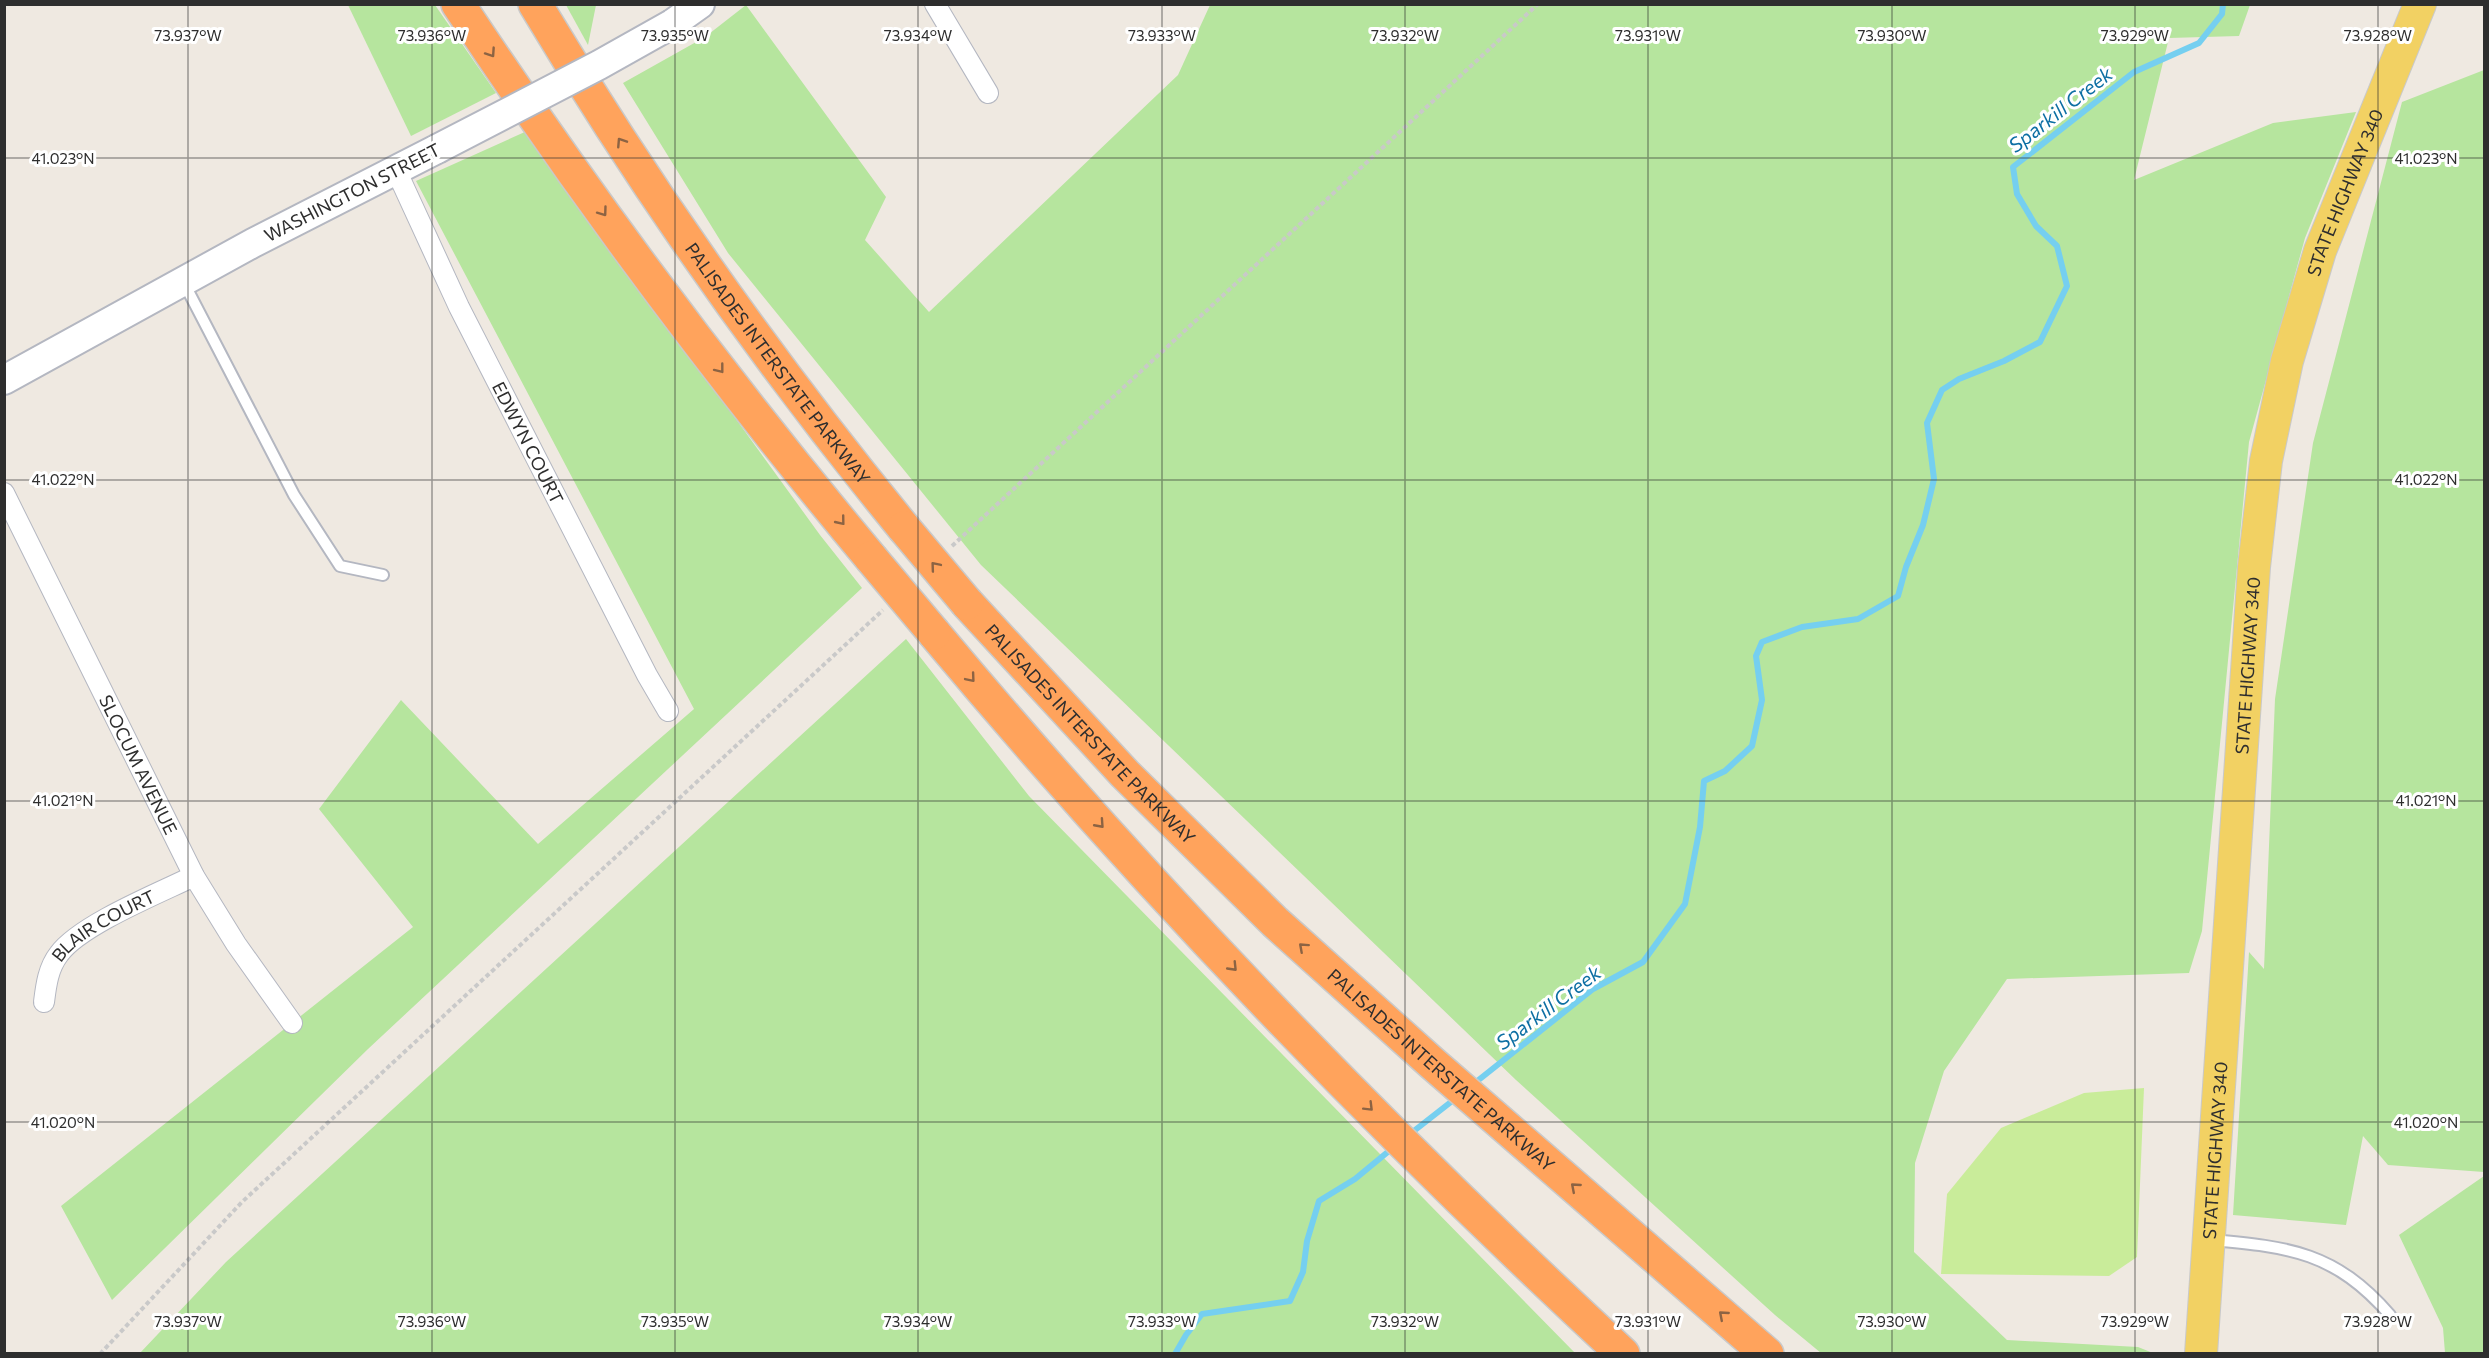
<svg xmlns="http://www.w3.org/2000/svg" width="2489" height="1358" font-family="Commissioner,sans-serif">
<rect width="100%" height="100%" fill="#efe9e1"/>
<g fill="#b6e59e">
<polygon points="348,5 435,5 496,93 411,136"/>
<polygon points="566,5 596,5 588,45"/>
<polygon points="746,5 886,197 865,240 929,312 1178,75 1210,5 2250,5 2239,36 2169,38 2134,180 2273,123 2356,112 2305,238 2249,442 2202,931 2189,973 2007,979 1944,1071 1915,1163 1914,1252 2007,1340 2138,1347 2153,1353 1821,1353 1775,1315 1516,1080 981,565 728,253 623,83 705,37"/>
<polygon points="2484,70 2484,1172 2388,1165 2363,1136 2346,1225 2233,1215 2249,952 2264,969 2275,699 2313,443 2402,102"/>
<polygon points="527,131 820,535 862,588 368,1049 112,1300 61,1206 413,927 319,809 401,700 538,844 694,709 416,181"/>
<polygon points="906,639 1029,796 1575,1353 140,1353 226,1262"/>
<polygon points="2484,1176 2484,1353 2445,1353 2443,1328 2399,1235"/>
</g>
<polygon fill="#c9ec9a" points="2144,1088 2137,1257 2109,1276 1941,1274 1947,1194 2001,1128 2084,1093"/>
<g fill="none" stroke-linecap="round" stroke-linejoin="round">
<g stroke="#75cff0" stroke-width="6">
<polyline points="1471,1086 1593,989 1643,962 1685,904 1700,827 1704,781 1725,771 1752,746 1762,700 1756,656 1762,642 1802,627 1858,619 1898,596 1906,567 1923,525 1934,479 1927,423 1942,390 1959,379 2004,361 2040,342 2067,286 2057,246 2036,226 2017,194 2013,167 2134,72 2199,43 2222,14 2223,4"/>
<polyline points="1410,1134 1456,1098"/>
<polyline points="1175,1354 1186,1335 1202,1314 1290,1301 1303,1272 1307,1241 1319,1201 1355,1179 1395,1146"/>
</g>
<defs>
<g id="service">
<polyline points="184,283 294,495 340,566 383,575"/>
<path d="M2211,1240C2290,1247 2335,1252 2390,1315"/>
</g>
<g id="minor">
<polyline points="935,4 988,93"/>
<path id="s1" d="M396,170L459,307L647,675L668,711"/>
<path id="s2" d="M4,493L194,876L236,944L292,1023"/>
<path id="s3" d="M44,1002C46,986 48,968 59,954C80,925 159,893 194,876"/>
</g>
<g id="secondary">
<polyline points="672,24 700,4"/>
<polyline points="4,380 253,243 437,149"/>
</g>
<g id="primary">
<path id="s4" d="M2201,1354L2254,567L2266,461L2287,361L2320,251L2420,4"/>
</g>
<g id="motorway">
<path d="M458,4C585,196 724,382 871,558"/>
<path id="s5" d="M535,4C645,188 768,362 904,528"/>
<path id="s6" d="M967,603L1125,774L1275,922L1432,1063L1767,1354"/>
<path d="M934,633C1147,888 1379,1128 1623,1354"/>
</g>
</defs>
<use href="#service" stroke="#b4b7c1" stroke-width="14"/>
<use href="#minor" stroke="#b4b7c1" stroke-width="22"/>
<use href="#secondary" stroke="#b4b7c1" stroke-width="32"/>
<use href="#primary" stroke="#c9c9c9" stroke-width="34"/>
<use href="#motorway" stroke="#c9c9c9" stroke-width="36"/>
<g stroke="#c9c9c9" stroke-width="4" stroke-dasharray="4.5 3" stroke-linecap="butt">
<polyline points="952,546 1538,4"/>
<polyline points="100,1354 242,1202 883,610"/>
</g>
<use href="#service" stroke="#fff" stroke-width="10"/>
<use href="#minor" stroke="#fff" stroke-width="20"/>
<use href="#secondary" stroke="#fff" stroke-width="28"/>
<use href="#primary" stroke="#f2d163" stroke-width="32"/>
<use href="#motorway" stroke="#ffa35c" stroke-width="33"/>
<defs>
<polyline id="secondary-bridge" points="437,149 599,65 672,24"/>
<g id="motorway-bridge">
<polyline points="904,528 967,603"/>
<polyline points="871,558 934,633"/>
</g>
</defs>
<use href="#secondary-bridge" stroke="#b4b7c1" stroke-width="32" stroke-linecap="butt"/>
<use href="#motorway-bridge" stroke="#c9c9c9" stroke-width="36" stroke-linecap="butt"/>
<use href="#secondary-bridge" stroke="#fff" stroke-width="28"/>
<use href="#motorway-bridge" stroke="#ffa35c" stroke-width="33"/>
</g>
<defs><path id="oneway-chevron" d="M-2-3.5L2.5 0L-2 3.5" fill="none" stroke-width="1.6" stroke-linecap="round" stroke-linejoin="round" transform="scale(1.5)"/></defs>
<g stroke="#8c6343">
<use href="#oneway-chevron" transform="translate(491 53) rotate(56)"/>
<use href="#oneway-chevron" transform="translate(621 142) rotate(-123)"/>
<use href="#oneway-chevron" transform="translate(603 212) rotate(54)"/>
<use href="#oneway-chevron" transform="translate(720 369) rotate(52)"/>
<use href="#oneway-chevron" transform="translate(841 521) rotate(51)"/>
<use href="#oneway-chevron" transform="translate(935 566) rotate(-130)"/>
<use href="#oneway-chevron" transform="translate(971 678) rotate(50)"/>
<use href="#oneway-chevron" transform="translate(1100 824) rotate(48)"/>
<use href="#oneway-chevron" transform="translate(1303 947) rotate(-138)"/>
<use href="#oneway-chevron" transform="translate(1233 967) rotate(46)"/>
<use href="#oneway-chevron" transform="translate(1369 1107) rotate(45)"/>
<use href="#oneway-chevron" transform="translate(1575 1187) rotate(-139)"/>
<use href="#oneway-chevron" transform="translate(1723 1315) rotate(-139)"/>
</g>
<path fill="none" stroke="#2e2e2e" stroke-width="1.5" stroke-opacity="0.45" d="M188,4V1354M432,4V1354M675,4V1354M918,4V1354M1162,4V1354M1405,4V1354M1648,4V1354M1892,4V1354M2135,4V1354M2378,4V1354M4,158H2484M4,480H2484M4,801H2484M4,1122H2484"/>
<g text-anchor="middle" dominant-baseline="central" stroke-width="6" stroke-linejoin="round" paint-order="stroke">
<g font-size="18" fill="#2e2e2e" stroke="#fff">
<text transform="translate(352 192) rotate(-27)">WASHINGTON STREET</text>
<text stroke="none"><textPath href="#s4" startOffset="1176">STATE HIGHWAY 340</textPath></text>
<text stroke="none"><textPath href="#s5" startOffset="434">PALISADES INTERSTATE PARKWAY</textPath></text>
<text stroke="none"><textPath href="#s1" startOffset="303">EDWYN COURT</textPath></text>
<text stroke="none"><textPath href="#s4" startOffset="690">STATE HIGHWAY 340</textPath></text>
<text stroke="none"><textPath href="#s6" startOffset="180">PALISADES INTERSTATE PARKWAY</textPath></text>
<text stroke="none"><textPath href="#s2" startOffset="303">SLOCUM AVENUE</textPath></text>
<text stroke="none"><textPath href="#s3" startOffset="104">BLAIR COURT</textPath></text>
<text stroke="none"><textPath href="#s6" startOffset="666">PALISADES INTERSTATE PARKWAY</textPath></text>
<text stroke="none"><textPath href="#s4" startOffset="204">STATE HIGHWAY 340</textPath></text>
</g>
<g font-size="20" font-style="italic" fill="#0d6fa3" stroke="#fff">
<text transform="translate(2060 109) rotate(-38)">Sparkill Creek</text>
<text transform="translate(1548 1007) rotate(-37)">Sparkill Creek</text>
</g>
</g>
<g font-size="15" text-anchor="middle" fill="#2e2e2e" stroke="#fff" stroke-width="6" stroke-linejoin="round" paint-order="stroke">
<text x="188" y="41">73.937°W</text>
<text x="432" y="41">73.936°W</text>
<text x="675" y="41">73.935°W</text>
<text x="918" y="41">73.934°W</text>
<text x="1162" y="41">73.933°W</text>
<text x="1405" y="41">73.932°W</text>
<text x="1648" y="41">73.931°W</text>
<text x="1892" y="41">73.930°W</text>
<text x="2135" y="41">73.929°W</text>
<text x="2378" y="41">73.928°W</text>
<text x="63" y="164">41.023°N</text>
<text x="2426" y="164">41.023°N</text>
<text x="63" y="485">41.022°N</text>
<text x="2426" y="485">41.022°N</text>
<text x="63" y="806">41.021°N</text>
<text x="2426" y="806">41.021°N</text>
<text x="63" y="1128">41.020°N</text>
<text x="2426" y="1128">41.020°N</text>
<text x="188" y="1327">73.937°W</text>
<text x="432" y="1327">73.936°W</text>
<text x="675" y="1327">73.935°W</text>
<text x="918" y="1327">73.934°W</text>
<text x="1162" y="1327">73.933°W</text>
<text x="1405" y="1327">73.932°W</text>
<text x="1648" y="1327">73.931°W</text>
<text x="1892" y="1327">73.930°W</text>
<text x="2135" y="1327">73.929°W</text>
<text x="2378" y="1327">73.928°W</text>
</g>
<rect width="2489" height="1358" fill="none" stroke="#2e2e2e" stroke-width="12"/>
</svg>
